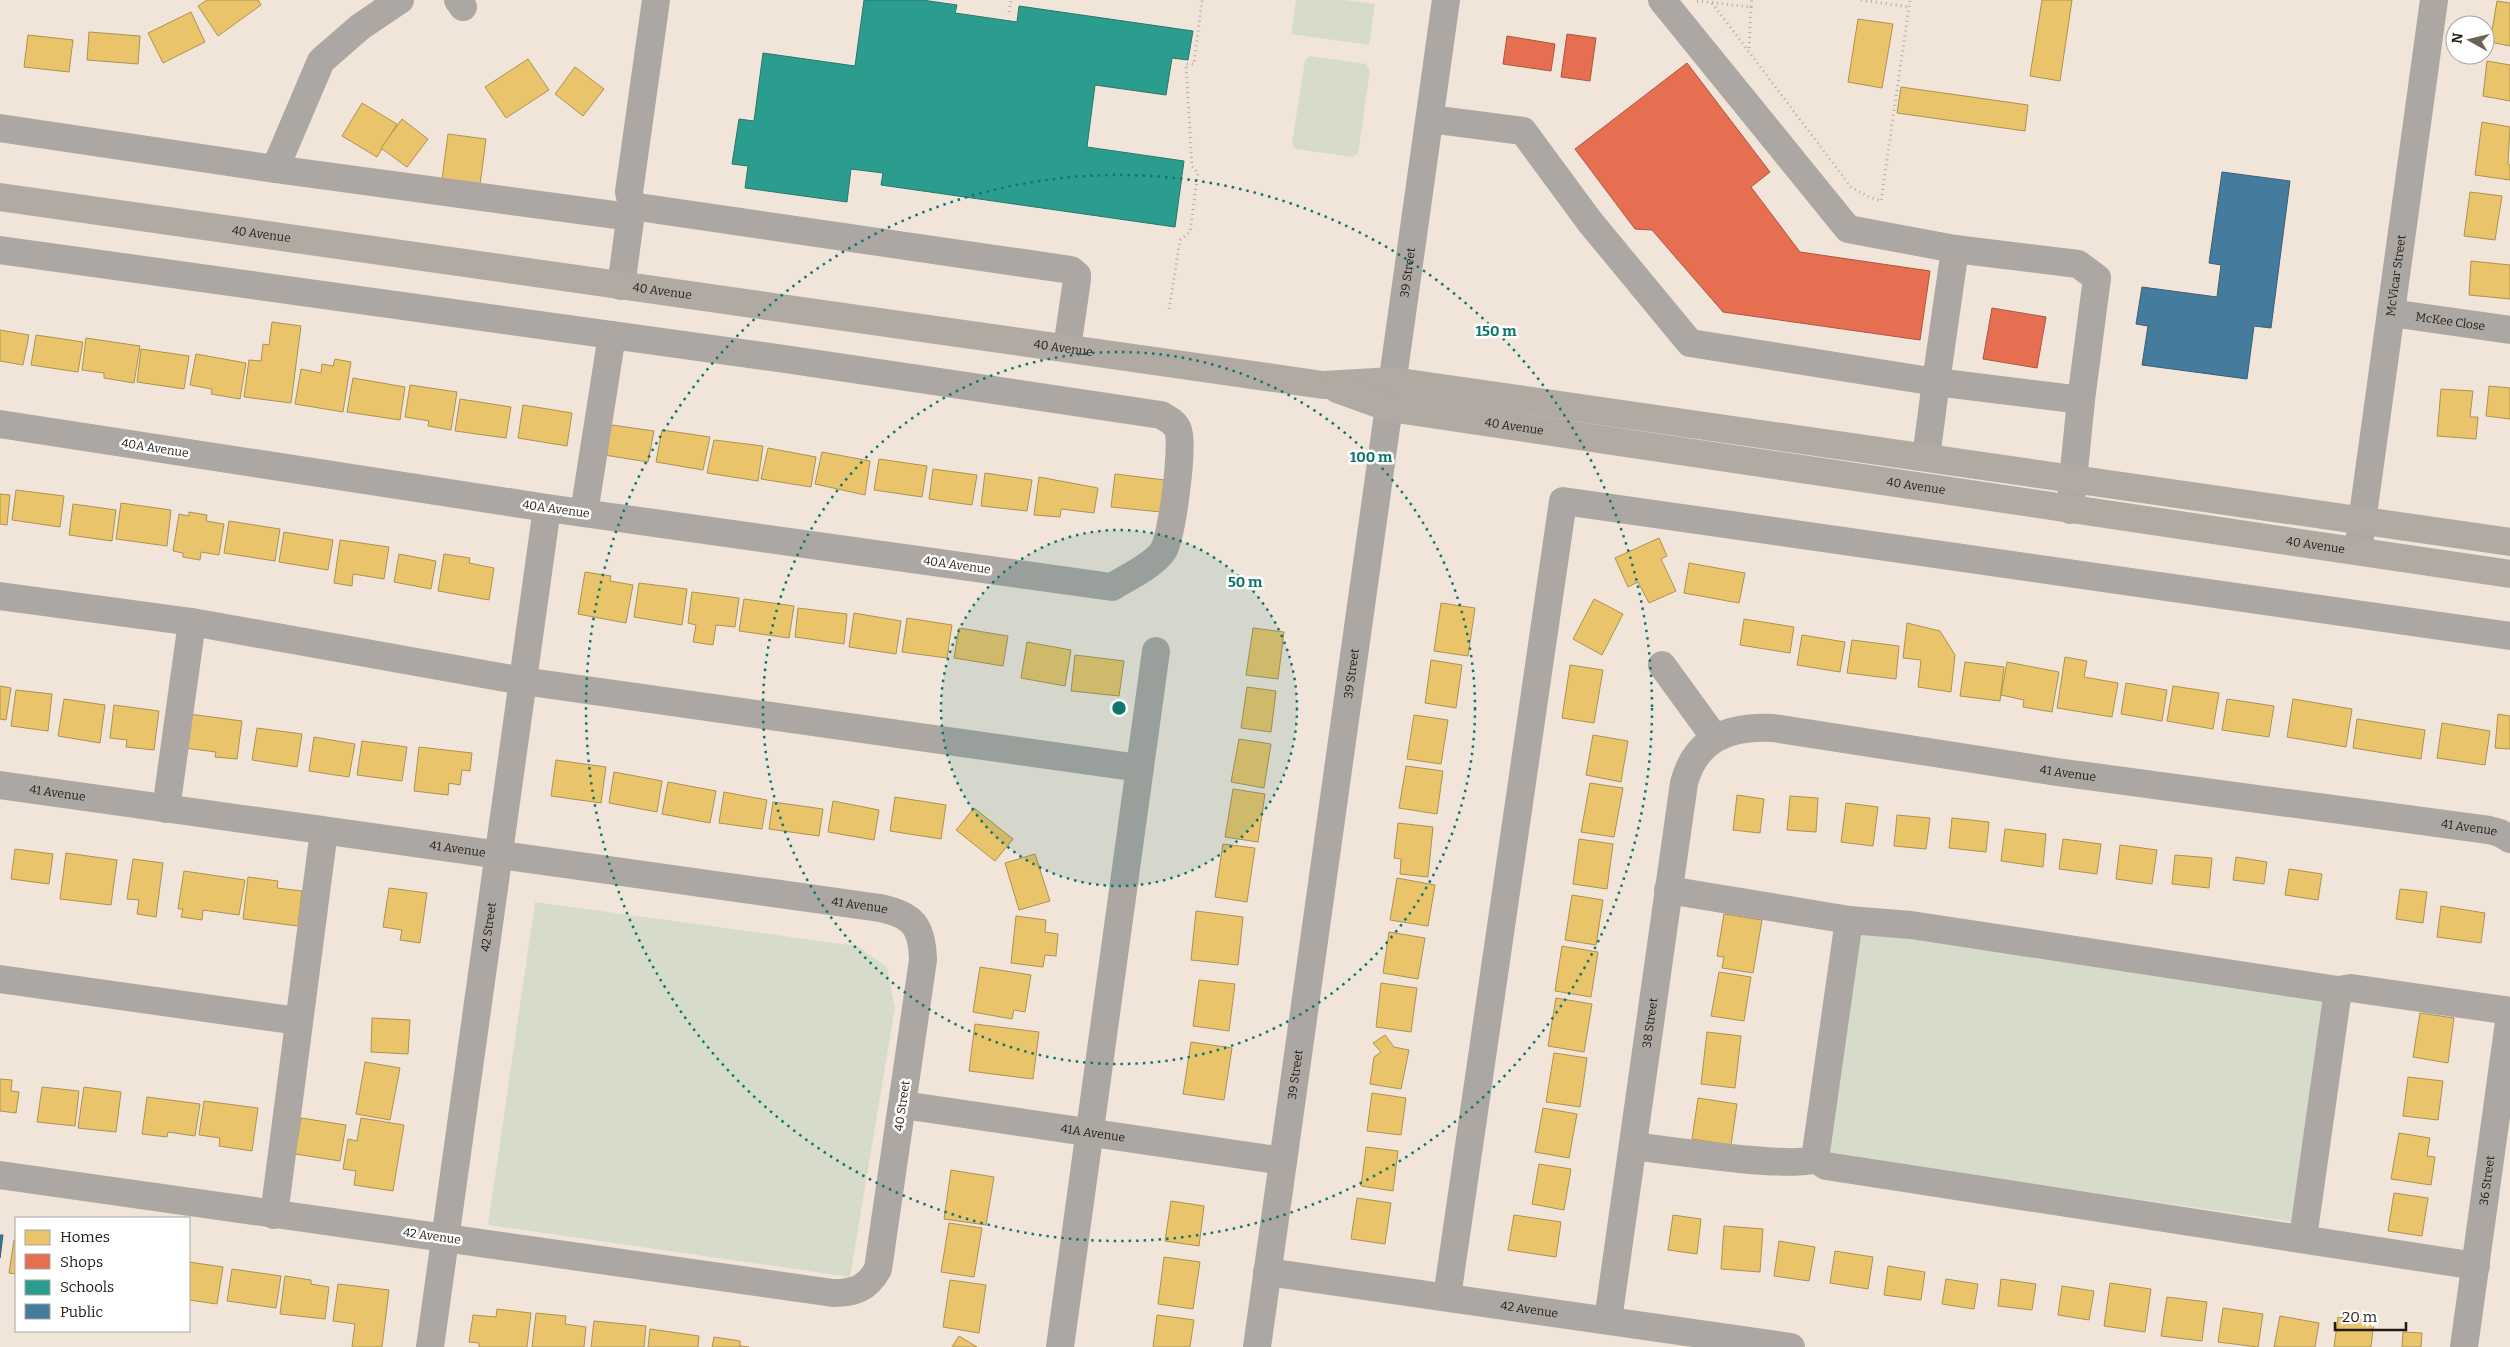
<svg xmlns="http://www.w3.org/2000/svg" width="2510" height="1347" font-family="Bitter,serif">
<rect width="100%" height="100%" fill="#f1e5da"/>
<g fill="#d7dcca">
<polygon points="1296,0 1345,0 1375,4 1369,45 1291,34"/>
<polygon points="1310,56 1366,64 1370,70 1358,154 1352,157 1296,149 1292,144 1305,60"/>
<polygon points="535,902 857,946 887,967 895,1007 850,1277 488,1225"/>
<polygon points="1855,929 2325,1000 2295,1222 1828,1154"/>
</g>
<g fill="#e9c46a" stroke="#ae9150">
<polygon points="207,0 258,0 261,5 218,36 198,6"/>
<polygon points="2042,0 2072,0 2060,81 2030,76"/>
<polygon points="2497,1 2510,3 2510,46 2490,42"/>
<polygon points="191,12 205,42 163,63 148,33"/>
<polygon points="1858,19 1893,24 1882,88 1848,82"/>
<polygon points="89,32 140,36 138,64 87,60"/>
<polygon points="28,35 73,40 69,72 24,67"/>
<polygon points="528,59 549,90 506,118 485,87"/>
<polygon points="2487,61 2510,65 2510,101 2483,96"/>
<polygon points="575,67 604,89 583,116 555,94"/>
<polygon points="1901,87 2028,105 2025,131 1897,113"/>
<polygon points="362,103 397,124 377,157 342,136"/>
<polygon points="402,119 428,139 407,167 381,148"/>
<polygon points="2482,122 2510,127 2508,164 2510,165 2510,180 2475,175"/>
<polygon points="448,134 486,139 480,185 442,180"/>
<polygon points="2470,192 2502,196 2495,240 2464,236"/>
<polygon points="2471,261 2510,265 2510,299 2469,295"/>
<polygon points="272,322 301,326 291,403 244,397 249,360 261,361 263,344 269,345"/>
<polygon points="0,330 29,335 23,365 0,361"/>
<polygon points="36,335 83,342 78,372 31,365"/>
<polygon points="86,338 140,346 134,383 104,378 104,373 82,370"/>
<polygon points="141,349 189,356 184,389 137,382"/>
<polygon points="196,354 246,363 240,399 211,394 212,389 190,385"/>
<polygon points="335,359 351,362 343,412 295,404 301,369 321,373 322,364 333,366"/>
<polygon points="353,378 405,387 400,420 347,412"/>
<polygon points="410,385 457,392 451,430 428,426 429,421 405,417"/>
<polygon points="2489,386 2510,388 2510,419 2486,416"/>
<polygon points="2441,389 2473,391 2470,417 2478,417 2476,439 2437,436"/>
<polygon points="460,399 511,407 506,438 455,431"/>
<polygon points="523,405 572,413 567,446 518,438"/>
<polygon points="605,424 654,431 648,462 598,454"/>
<polygon points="662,430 710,437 703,470 656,462"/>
<polygon points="714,440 763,446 758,481 707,473"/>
<polygon points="768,448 816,457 811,487 761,479"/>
<polygon points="822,452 870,461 865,495 815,484"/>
<polygon points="879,459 927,466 922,497 874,490"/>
<polygon points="933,469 977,475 972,505 929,499"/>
<polygon points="985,473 1032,480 1027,511 981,506"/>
<polygon points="1115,474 1165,480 1161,512 1111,507"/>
<polygon points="1039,477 1098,488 1094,513 1061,509 1060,517 1034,515"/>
<polygon points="16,490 64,496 60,527 12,520"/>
<polygon points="0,494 10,495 7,525 0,524"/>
<polygon points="121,503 171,510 167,546 116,539"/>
<polygon points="73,504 116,510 112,541 69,535"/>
<polygon points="189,512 207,515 206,521 224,524 219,555 201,552 200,560 183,557 183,553 173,551 179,514 189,516"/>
<polygon points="229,521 280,529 275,561 224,553"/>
<polygon points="284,532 333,540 328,570 279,562"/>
<polygon points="1659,538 1667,556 1661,559 1676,591 1649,603 1638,582 1628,587 1615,558"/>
<polygon points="340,540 389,547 384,579 353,574 352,586 334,583"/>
<polygon points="399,554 436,561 431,589 394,582"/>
<polygon points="444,554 470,558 469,563 494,568 489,600 438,591"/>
<polygon points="1689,563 1745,573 1739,603 1684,593"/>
<polygon points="585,572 611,576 610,581 633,585 626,623 578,614"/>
<polygon points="639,583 687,589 682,625 634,617"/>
<polygon points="692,592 739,598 735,627 716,625 713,645 693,642 696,625 688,623"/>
<polygon points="744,599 794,606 789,638 739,631"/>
<polygon points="1594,599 1623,614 1602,655 1573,639"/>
<polygon points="1441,603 1475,608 1468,656 1434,651"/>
<polygon points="798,608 847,614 844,644 795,637"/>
<polygon points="854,613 901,621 896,654 849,647"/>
<polygon points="907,618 952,625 947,658 902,652"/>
<polygon points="1744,619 1794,627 1790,653 1740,645"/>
<polygon points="1907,623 1940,631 1955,655 1951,692 1918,687 1921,660 1903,658"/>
<polygon points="959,628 1008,636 1003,666 954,658"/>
<polygon points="1253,628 1284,632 1278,679 1246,675"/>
<polygon points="1802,635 1845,642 1840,672 1797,665"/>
<polygon points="1852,640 1899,646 1896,679 1847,673"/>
<polygon points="1027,642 1071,650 1065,686 1021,678"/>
<polygon points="1075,655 1124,661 1119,696 1071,691"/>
<polygon points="2065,657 2087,661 2084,677 2118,683 2112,717 2057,708"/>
<polygon points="1431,660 1462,665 1456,708 1425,703"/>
<polygon points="1965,662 2004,667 2000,701 1960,696"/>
<polygon points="2007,662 2059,672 2052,712 2023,707 2024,700 2001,695"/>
<polygon points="1570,665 1603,670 1594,723 1562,718"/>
<polygon points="2126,683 2167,690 2162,721 2121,714"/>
<polygon points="0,686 11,688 6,720 0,719"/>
<polygon points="2173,686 2219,693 2213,729 2167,721"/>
<polygon points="1247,687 1276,691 1271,732 1241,728"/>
<polygon points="16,690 52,694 48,731 11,726"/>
<polygon points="64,699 105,705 100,743 58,736"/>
<polygon points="2227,699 2274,706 2269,737 2222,730"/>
<polygon points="2293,699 2352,709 2346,747 2287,737"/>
<polygon points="114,705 159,711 154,750 126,747 127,740 110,738"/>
<polygon points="189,714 242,721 237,759 215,757 216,752 185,748"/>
<polygon points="2498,714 2510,716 2510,749 2495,748"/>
<polygon points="1414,715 1448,720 1441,764 1407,759"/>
<polygon points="2357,719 2425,730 2421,759 2353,748"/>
<polygon points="2442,723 2490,731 2485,765 2437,758"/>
<polygon points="257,728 302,734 297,767 252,760"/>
<polygon points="1593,735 1628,741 1621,782 1586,775"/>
<polygon points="314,737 355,744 349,777 309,771"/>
<polygon points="1239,739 1271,744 1264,788 1231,782"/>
<polygon points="362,741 407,747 402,781 357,775"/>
<polygon points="419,747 472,753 470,771 462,770 460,785 449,783 448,795 414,791"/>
<polygon points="556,760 606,767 601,803 551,796"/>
<polygon points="1406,766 1443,771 1437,814 1399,808"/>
<polygon points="614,772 662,781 657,812 609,803"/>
<polygon points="668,782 716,791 710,823 662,814"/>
<polygon points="1590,783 1623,788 1614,837 1581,832"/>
<polygon points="1233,789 1265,794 1258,842 1225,837"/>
<polygon points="724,792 767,800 762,829 719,823"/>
<polygon points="1737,795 1764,799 1760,833 1733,830"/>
<polygon points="1790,796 1818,798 1816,832 1787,830"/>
<polygon points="895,797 946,805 941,839 890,831"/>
<polygon points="833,801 879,810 874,840 828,832"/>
<polygon points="773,802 823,809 819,836 769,829"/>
<polygon points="1846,803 1878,807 1873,846 1841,842"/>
<polygon points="974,808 1013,839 995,861 956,830"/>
<polygon points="1897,815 1930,818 1926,849 1894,846"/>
<polygon points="1952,818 1989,822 1986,852 1949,848"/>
<polygon points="1398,823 1433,827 1428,877 1400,874 1401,859 1394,858"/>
<polygon points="2005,829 2046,834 2043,867 2001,861"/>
<polygon points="1579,839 1613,844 1607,889 1573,884"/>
<polygon points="2063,839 2101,844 2097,874 2059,869"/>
<polygon points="1223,844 1255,848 1247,902 1215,897"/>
<polygon points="2120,845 2157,850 2152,884 2116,879"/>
<polygon points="15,849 53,854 49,884 11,879"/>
<polygon points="66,853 117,860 111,905 60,899"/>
<polygon points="1035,854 1050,901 1019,910 1005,863"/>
<polygon points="2175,855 2212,858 2209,888 2172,884"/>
<polygon points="2236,857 2267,862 2264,884 2233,880"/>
<polygon points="133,859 163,863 156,917 137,914 139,900 127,899"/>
<polygon points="2289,869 2322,874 2318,900 2285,895"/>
<polygon points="184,871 245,880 239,915 203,910 202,920 181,917 183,909 178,909"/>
<polygon points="248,877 278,881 277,888 302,891 298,926 243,919"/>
<polygon points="1397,878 1435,885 1428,926 1390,920"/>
<polygon points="389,888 427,893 420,943 400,940 402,930 383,927"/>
<polygon points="2400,889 2427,892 2423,923 2396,919"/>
<polygon points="1572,895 1603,900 1596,945 1565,940"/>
<polygon points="2441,906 2485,913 2481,943 2437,937"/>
<polygon points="1196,911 1243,917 1238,965 1191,960"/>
<polygon points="1724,914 1762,920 1753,973 1722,968 1724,957 1717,956"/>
<polygon points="1016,916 1046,920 1045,932 1058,934 1056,956 1045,955 1043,967 1011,963"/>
<polygon points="1389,932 1425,938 1418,979 1383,973"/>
<polygon points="1562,946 1598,952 1591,997 1555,991"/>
<polygon points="980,967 1031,975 1025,1012 1014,1010 1012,1019 973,1012"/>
<polygon points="1719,972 1751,977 1744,1021 1711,1016"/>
<polygon points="1199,980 1235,984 1229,1031 1193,1026"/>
<polygon points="1381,983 1417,988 1411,1032 1376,1027"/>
<polygon points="1556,998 1592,1004 1584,1052 1548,1046"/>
<polygon points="2420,1013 2454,1018 2448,1063 2413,1057"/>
<polygon points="372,1018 410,1020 408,1054 371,1052"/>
<polygon points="975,1024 1039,1032 1033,1079 969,1071"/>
<polygon points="1707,1032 1741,1036 1735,1088 1701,1084"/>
<polygon points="1385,1035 1394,1047 1409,1050 1401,1089 1370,1084 1374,1057 1381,1052 1373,1043"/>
<polygon points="1191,1042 1232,1048 1224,1100 1183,1094"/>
<polygon points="1554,1053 1587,1058 1580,1107 1546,1102"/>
<polygon points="365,1062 400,1068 390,1120 356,1114"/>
<polygon points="2408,1077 2443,1081 2438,1120 2403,1116"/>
<polygon points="0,1079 12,1080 11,1091 19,1092 16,1113 0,1111"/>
<polygon points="42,1087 79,1091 75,1126 37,1122"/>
<polygon points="84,1087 121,1092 116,1132 78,1128"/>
<polygon points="1372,1093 1406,1098 1401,1135 1367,1131"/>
<polygon points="147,1097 200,1104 195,1136 168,1132 167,1137 142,1134"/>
<polygon points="1698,1098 1737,1104 1731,1145 1692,1139"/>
<polygon points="204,1101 258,1108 252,1151 219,1146 220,1138 199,1135"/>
<polygon points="1543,1108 1577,1114 1569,1158 1535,1152"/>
<polygon points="301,1118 346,1125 340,1161 295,1154"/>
<polygon points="361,1118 404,1125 393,1191 354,1185 356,1171 343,1169 348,1139 357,1141"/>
<polygon points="2399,1133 2430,1138 2427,1156 2435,1157 2431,1185 2391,1179"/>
<polygon points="1366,1147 1398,1151 1393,1191 1361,1186"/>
<polygon points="1539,1164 1571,1169 1564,1210 1532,1204"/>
<polygon points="951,1170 994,1177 986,1225 944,1219"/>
<polygon points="2394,1193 2428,1198 2422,1236 2388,1231"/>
<polygon points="1357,1198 1391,1203 1385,1244 1351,1239"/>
<polygon points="1171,1201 1204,1206 1199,1246 1165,1241"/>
<polygon points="1514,1215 1561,1222 1556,1257 1508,1250"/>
<polygon points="1673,1215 1701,1219 1697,1254 1668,1250"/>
<polygon points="949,1223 982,1228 974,1277 941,1272"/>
<polygon points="1724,1226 1763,1229 1760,1272 1721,1269"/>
<polygon points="14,1240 16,1240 16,1274 9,1273"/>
<polygon points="1779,1241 1815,1247 1809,1281 1774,1276"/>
<polygon points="1835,1251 1873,1257 1868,1289 1830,1283"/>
<polygon points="1164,1257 1200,1262 1193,1309 1158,1304"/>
<polygon points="189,1262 223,1267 217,1304 189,1300"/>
<polygon points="1888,1266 1925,1272 1921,1300 1884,1295"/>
<polygon points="232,1269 281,1276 276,1308 227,1301"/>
<polygon points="285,1276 311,1280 311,1284 329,1287 325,1319 280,1314"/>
<polygon points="1946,1279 1978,1284 1974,1309 1942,1304"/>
<polygon points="2001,1279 2036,1284 2032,1310 1998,1306"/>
<polygon points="950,1280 986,1285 979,1333 943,1327"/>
<polygon points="2110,1283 2151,1289 2145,1332 2104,1326"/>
<polygon points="338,1284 389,1290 382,1347 352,1347 355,1324 333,1321"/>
<polygon points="2062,1286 2094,1291 2089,1320 2058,1315"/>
<polygon points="2167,1297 2207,1302 2202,1341 2161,1336"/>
<polygon points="2223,1308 2263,1314 2258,1347 2218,1342"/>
<polygon points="497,1309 531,1313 527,1347 479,1347 479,1343 469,1342 473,1315 496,1317"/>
<polygon points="536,1313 566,1316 565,1324 586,1327 584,1347 532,1347"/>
<polygon points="1157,1315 1194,1320 1190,1347 1153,1347"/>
<polygon points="2280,1316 2319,1323 2315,1347 2274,1347"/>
<polygon points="2338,1317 2374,1321 2371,1347 2334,1347"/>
<polygon points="594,1321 646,1326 644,1347 591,1347"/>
<polygon points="650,1329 699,1336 698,1347 648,1347"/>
<polygon points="2403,1332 2422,1333 2421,1347 2402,1347"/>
<polygon points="959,1336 977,1347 952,1347"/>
<polygon points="714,1337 740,1341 740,1346 749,1347 712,1347"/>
</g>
<g fill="#e76f51" stroke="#ac563f">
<polygon points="1567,34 1596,38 1590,81 1561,77"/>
<polygon points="1507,36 1555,44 1551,71 1503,64"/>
<polygon points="1687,63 1770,172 1751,187 1800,252 1930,271 1920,340 1723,312 1652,230 1635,229 1575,149"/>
<polygon points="1992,308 2046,317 2037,368 1983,359"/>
</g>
<polygon fill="#2a9d8f" stroke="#28766a" points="864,0 922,0 957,5 955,13 1017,22 1019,6 1193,31 1188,60 1172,58 1166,95 1095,85 1087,147 1184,161 1175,227 881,185 883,173 851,169 847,202 745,188 748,166 732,164 739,119 754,121 763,53 855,66"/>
<g fill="#457b9d" stroke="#3b5e74">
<polygon points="2222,172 2290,181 2271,328 2254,326 2247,379 2142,365 2148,326 2136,324 2142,287 2217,297 2221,265 2209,263"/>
<polygon points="0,1235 3,1235 0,1258"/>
</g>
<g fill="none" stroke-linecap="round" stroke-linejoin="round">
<g stroke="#b3aca6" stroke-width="3" stroke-dasharray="1 4" stroke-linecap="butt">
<polyline points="1861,0 1909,7"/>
<polyline points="1697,1 1751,7 1752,0"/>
<polyline points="1712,3 1851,187 1867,196 1881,201 1910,0"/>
<polyline points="1009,12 1011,0"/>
<polyline points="1749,48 1751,7"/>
<polyline points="1169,309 1180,240 1190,232 1198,172 1192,167 1186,64 1194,64 1202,0"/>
</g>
<g stroke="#aca7a3" stroke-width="28">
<polyline points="458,0 463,7"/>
<polyline points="1662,0 1848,229 1955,249"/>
<polyline points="1430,119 1523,131 1590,222 1690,343 1936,382 1926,457"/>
<polyline points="0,128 275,169 630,217"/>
<polyline points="275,169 321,61 360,27 400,0"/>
<polyline points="633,210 629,192 656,0"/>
<path d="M0,250L778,358L1161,415C1168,419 1175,422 1178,430C1184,444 1172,538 1163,551C1154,565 1126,578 1112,587L547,508L0,424"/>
<polyline points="621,286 631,213 638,208 645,208 1071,270 1077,275 1077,280 1067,348"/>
<path id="s1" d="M2391,313L2510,330"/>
<polyline points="2070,510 2081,400 1936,382 1955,249 2078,264 2097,278 2081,400"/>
<polyline points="584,513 612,335"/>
<path id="s2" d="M2358,551L2434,0"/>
<polyline points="0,596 192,622 523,681 1139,768"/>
<polyline points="1662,665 1715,738"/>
<path id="s3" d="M0,785L880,908C914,915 922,927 923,960L878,1269C867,1289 854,1293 833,1293L0,1175"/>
<polyline points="166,809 192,622"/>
<polyline points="1668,890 1849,920 1911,925 2338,990 2351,988 2510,1011"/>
<polyline points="0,979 298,1021"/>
<path id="s4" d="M903,1105L1283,1161"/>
<path d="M1633,1146C1665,1150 1793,1169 1815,1159"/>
<polyline points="1815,1159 1826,1166 2476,1266"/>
<polyline points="1815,1159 1849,920"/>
<polyline points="274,1215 324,831"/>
<polyline points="2303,1238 2338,990"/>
<path id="s5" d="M1267,1272L1791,1347"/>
<polyline points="1447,1297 1563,501 2510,636"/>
<path id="s6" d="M1608,1320L1684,783C1696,738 1729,726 1773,728L2057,772L2489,830L2500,833L2510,839"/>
<path id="s7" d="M430,1347L547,508"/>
<polyline points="1060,1347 1156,651"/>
<path id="s8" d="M1257,1347L1446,0"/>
<path id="s9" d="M2464,1347L2510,1015"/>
</g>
<g stroke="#b1aaa3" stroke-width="28">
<path id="s10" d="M0,197L1323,385L1393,381L2510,542"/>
<path id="s11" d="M1337,389L1390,408L2510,574"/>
</g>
</g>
<circle cx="1119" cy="708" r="178" fill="#0f766e" fill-opacity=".12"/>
<g fill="none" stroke="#0f766e" stroke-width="2.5" stroke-dasharray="2.5 5">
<circle cx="1119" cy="708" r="178"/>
<circle cx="1119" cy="708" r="356"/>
<circle cx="1119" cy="708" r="533"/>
</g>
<g text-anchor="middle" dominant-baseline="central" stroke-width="5" stroke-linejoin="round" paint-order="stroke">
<g font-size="12" fill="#231b14" stroke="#fff">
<text stroke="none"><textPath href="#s10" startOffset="264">40 Avenue</textPath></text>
<text stroke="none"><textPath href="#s8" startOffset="1085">39 Street</textPath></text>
<text stroke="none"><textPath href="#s2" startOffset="278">McVicar Street</textPath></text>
<text stroke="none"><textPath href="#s10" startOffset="669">40 Avenue</textPath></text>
<text stroke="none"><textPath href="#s1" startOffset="60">McKee Close</textPath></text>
<text stroke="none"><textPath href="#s10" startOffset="1074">40 Avenue</textPath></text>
<text stroke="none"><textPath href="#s11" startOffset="182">40 Avenue</textPath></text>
<text transform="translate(155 448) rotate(9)">40A Avenue</text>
<text stroke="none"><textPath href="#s11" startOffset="588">40 Avenue</textPath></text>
<text transform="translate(556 509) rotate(8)">40A Avenue</text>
<text stroke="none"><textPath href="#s11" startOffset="992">40 Avenue</textPath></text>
<text transform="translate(957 565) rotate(8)">40A Avenue</text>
<text stroke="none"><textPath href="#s8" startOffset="680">39 Street</textPath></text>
<text stroke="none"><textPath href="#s6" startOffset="956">41 Avenue</textPath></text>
<text stroke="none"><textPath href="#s3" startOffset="58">41 Avenue</textPath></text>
<text stroke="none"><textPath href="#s6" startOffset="1361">41 Avenue</textPath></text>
<text stroke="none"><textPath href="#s3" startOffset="462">41 Avenue</textPath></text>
<text stroke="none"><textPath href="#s3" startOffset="868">41 Avenue</textPath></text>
<text stroke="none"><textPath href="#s7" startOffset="424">42 Street</textPath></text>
<text stroke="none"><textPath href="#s6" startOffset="300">38 Street</textPath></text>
<text stroke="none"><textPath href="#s8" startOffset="275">39 Street</textPath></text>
<text transform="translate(902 1106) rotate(-82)">40 Street</text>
<text stroke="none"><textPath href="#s4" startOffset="192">41A Avenue</textPath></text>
<text stroke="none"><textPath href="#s9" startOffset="168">36 Street</textPath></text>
<text transform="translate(432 1236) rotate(8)">42 Avenue</text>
<text stroke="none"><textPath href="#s5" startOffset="265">42 Avenue</textPath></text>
</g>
</g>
<circle cx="1119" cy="708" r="8" fill="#0f766e" stroke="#fff" stroke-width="2.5"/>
<g font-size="15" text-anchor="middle" font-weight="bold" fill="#0f766e" stroke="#fff" stroke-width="5" stroke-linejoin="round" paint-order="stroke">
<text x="1496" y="336">150 m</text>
<text x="1371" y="462">100 m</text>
<text x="1245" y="587">50 m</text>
</g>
<rect x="15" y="1217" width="175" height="115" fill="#ffffff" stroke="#a7a4a1"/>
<rect x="25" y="1230" width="25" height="15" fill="#e9c46a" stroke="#a7a4a1"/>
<text x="60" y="1242" font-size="15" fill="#231b14">Homes</text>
<rect x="25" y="1254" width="25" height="15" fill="#e76f51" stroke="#a7a4a1"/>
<text x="60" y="1267" font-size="15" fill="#231b14">Shops</text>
<rect x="25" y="1280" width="25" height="15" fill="#2a9d8f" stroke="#a7a4a1"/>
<text x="60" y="1292" font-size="15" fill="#231b14">Schools</text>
<rect x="25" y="1304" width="25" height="15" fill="#457b9d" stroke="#a7a4a1"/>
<text x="60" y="1317" font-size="15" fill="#231b14">Public</text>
<g transform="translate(2470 40) rotate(278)"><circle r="24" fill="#ffffff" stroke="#a7a4a1"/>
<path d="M0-4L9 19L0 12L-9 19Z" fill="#6b6259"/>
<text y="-8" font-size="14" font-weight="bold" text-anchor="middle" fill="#231b14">N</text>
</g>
<path d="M2335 1322v8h71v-8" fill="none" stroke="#231b14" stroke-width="2.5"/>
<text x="2342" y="1322" font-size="15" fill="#231b14" stroke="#ffffff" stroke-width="4" paint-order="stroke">20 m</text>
</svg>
